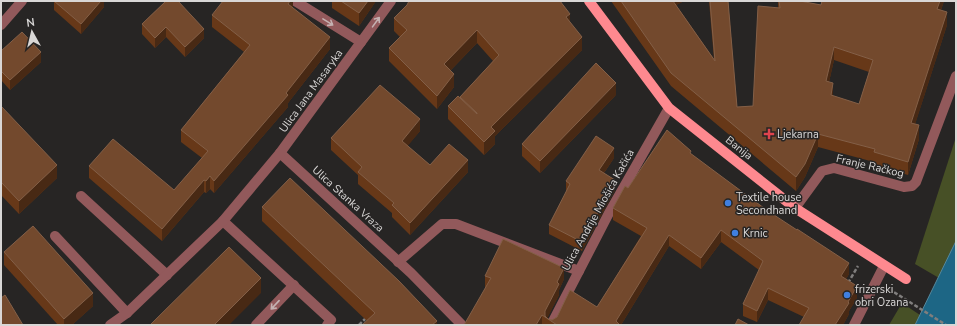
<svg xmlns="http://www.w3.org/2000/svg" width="957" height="326" font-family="'Nunito Sans',sans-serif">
<rect width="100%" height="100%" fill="#272524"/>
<g fill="#475026">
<polygon points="956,137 956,241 939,278 915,264"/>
<polygon points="902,303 920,315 915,325 889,325"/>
</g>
<polygon fill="#1d6685" stroke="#55889d" points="956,241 956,325 915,325"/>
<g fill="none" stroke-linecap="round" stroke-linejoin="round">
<g stroke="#807e7d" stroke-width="2.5" stroke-dasharray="4 2" stroke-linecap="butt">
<polyline points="848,283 858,266"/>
<polyline points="889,289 946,325"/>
<polyline points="359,325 367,317"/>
</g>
<g stroke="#92595b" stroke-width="10">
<polyline points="295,1 361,42"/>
<polyline points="1,25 22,1"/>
<polyline points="280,153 411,273 461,324 459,325"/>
<polyline points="81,196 167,275"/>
<polyline points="795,208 822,171 834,168 904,187 912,186 916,182 956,76"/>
<polyline points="223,221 331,320 327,325"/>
<polyline points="55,236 127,313"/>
<polyline points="398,262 442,224 456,224 579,271"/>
<polyline points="110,325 127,313 223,221 280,153 391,1"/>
<polyline points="256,325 294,285"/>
<polyline points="551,325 609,213 669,108"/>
<polyline points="854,325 884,266"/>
</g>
<polyline stroke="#fe898f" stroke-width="10" points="589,1 669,108 795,208 906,279"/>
</g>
<g fill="#673818" fill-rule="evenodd">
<polygon points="54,1 104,1 104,7 81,34 54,10"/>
<polygon points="166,1 204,38 185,57 166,37 155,48 142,34 142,24"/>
<polygon points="293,1 293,8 330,49 288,103 288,107 214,193 210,189 206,193 204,192 162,241 89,178 89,166 174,190 202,158 181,142 181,130 244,52 212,27 212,15"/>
<polygon points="332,1 376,1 359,26 332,8"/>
<path d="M611,1H684L676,5L714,59L709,1H728L737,107L753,106L778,8V1H800L821,5L822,1H944L941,10L947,25L915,124L919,139L908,175L874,165V162L818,147L805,177L796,191L671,86ZM834,60L869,72L859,104L833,96L829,82Z"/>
<polygon points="394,18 570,23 582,50 495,136 495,144 484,155 448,119 448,106 460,98 460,97 493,61 477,43 450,71 454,87 437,109 389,61 389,48 400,37 394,31"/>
<polygon points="1,51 41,62 10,90 1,80"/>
<polygon points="616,95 540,173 522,156 522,144"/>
<polygon points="1,106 57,178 19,214 1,195"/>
<polygon points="420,131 407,146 430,165 468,172 410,235 392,217 392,213 358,184 358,175 331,150 331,138"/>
<polygon points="691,154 849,274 846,279 857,298 849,311 849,314 843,325 799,325 804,317 768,300 757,322 743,316 743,304 759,270 721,242 701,269 669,246 621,325 464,325 486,288 485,287 485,276 564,279 559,290 559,295 547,318 548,319 552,320 597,307 641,236 613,220 613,208 628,188"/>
<polygon points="614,158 604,173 615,190 582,251 549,234 549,225 566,192 566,181"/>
<polygon points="262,207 437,325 367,321 262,221"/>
<polygon points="4,252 93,306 72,325 58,325 4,265"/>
</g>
<g fill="#482914">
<polygon points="101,1 104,1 104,7 81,34 81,24"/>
<polygon points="290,1 293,1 293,8 288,16 288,4"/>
<polygon points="368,1 376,1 359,26 359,13"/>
<polygon points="669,1 684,1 669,9"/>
<polygon points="940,1 944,1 937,22 937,9"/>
<polygon points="947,12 947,25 911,137 911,123"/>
<polygon points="570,14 570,27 566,17"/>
<polygon points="166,27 166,37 155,48 155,38"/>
<polygon points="204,29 204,38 185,57 185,47"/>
<polygon points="477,30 477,43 444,77 444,64"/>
<polygon points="330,37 330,49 288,103 288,107 214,193 214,181 286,93"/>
<polygon points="582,37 582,50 495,136 495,144 484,155 484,142 491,127"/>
<polygon points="834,47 834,60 826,95 826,81"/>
<polygon points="41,52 41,62 10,90 10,80"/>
<polygon points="454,74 454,87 437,109 437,96"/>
<polygon points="616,83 616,95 540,173 540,161"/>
<polygon points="833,83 833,97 831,95"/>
<polygon points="420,119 420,131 402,153 402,141"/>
<polygon points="919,125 919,139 908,175 908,162"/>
<polygon points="818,134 818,147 805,177 796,191 796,177"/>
<polygon points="614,148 614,158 599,180 599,170"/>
<polygon points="468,160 468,172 410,235 410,223"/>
<polygon points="57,165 57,178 19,214 19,201"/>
<polygon points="210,176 210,189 206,193 206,181"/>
<polygon points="204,180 204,192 162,241 162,229"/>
<polygon points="615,180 615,190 582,251 582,242"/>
<polygon points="721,230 721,242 701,269 701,258"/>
<polygon points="669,235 669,246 621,325 616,325 616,321"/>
<polygon points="849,263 849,274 841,288 841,276"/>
<polygon points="564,268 564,279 559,290 559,295 547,319 545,317 545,311 557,282"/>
<polygon points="261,278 261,293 229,325 214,325"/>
<polygon points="857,286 857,298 849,311 849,314 843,325 835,325 848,302"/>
<polygon points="768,288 768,300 757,322 757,311"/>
<polygon points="93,293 93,306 72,325 64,325 64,319"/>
<polygon points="542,315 542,325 536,325"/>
<polygon points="437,321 437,325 432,325"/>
</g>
<g fill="#73492d" stroke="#835f47" fill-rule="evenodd">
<polygon points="54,1 101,1 81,24"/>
<polygon points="166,1 178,1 204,29 185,47 166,27 155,38 142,24"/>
<polygon points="223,1 290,1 288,4 330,37 286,93 288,95 214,181 210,176 206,181 204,180 162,229 89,166 113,139 174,190 208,151 181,130 250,45 212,15"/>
<polygon points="341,1 368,1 359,13"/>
<polygon points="409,1 560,1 570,14 566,17 582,37 491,127 495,131 484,142 448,106 458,96 477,114 477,113 460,97 499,55 477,30 444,64 454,74 437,96 389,48 407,30 394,18 407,5"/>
<path d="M621,1H673L715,61L710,1H728L737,107L753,106L758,6L780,8L779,1H800L821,5L822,1H940L937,9L947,12L911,123L919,125L908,162L874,152L875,149L818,134L805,164L796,177L671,73ZM834,47L873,60L859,104L831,95L833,83L826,81Z"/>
<polygon points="22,32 41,52 10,80 1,71 1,51"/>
<polygon points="596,63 616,83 540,161 522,144"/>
<polygon points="380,85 420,119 402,141 430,165 449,144 468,160 410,223 392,205 394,203 358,172 362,167 331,138"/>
<polygon points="1,106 57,165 19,201 1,182"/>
<polygon points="667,130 691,151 690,153 768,211 797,230 797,229 849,263 841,276 857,286 848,302 849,303 835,325 799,325 809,308 768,288 757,311 743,304 763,261 721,230 701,258 669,235 616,321 620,325 557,325 542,315 536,325 464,325 491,278 485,276 503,239 564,268 557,282 559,284 545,311 545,316 548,319 552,320 557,317 570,290 597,307 647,228 613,208 625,186 628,188"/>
<polygon points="596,136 614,148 599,170 615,180 582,242 549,225 570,184 566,181"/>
<polygon points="290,178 399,281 437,321 432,325 362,325 375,313 262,207"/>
<polygon points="33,226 93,293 64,319 4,252"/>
<polygon points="229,247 261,278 214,325 150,325"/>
<polygon points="5,295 23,325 1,325 1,298"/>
<polygon points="738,319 749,325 735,325"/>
</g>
<defs><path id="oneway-shaft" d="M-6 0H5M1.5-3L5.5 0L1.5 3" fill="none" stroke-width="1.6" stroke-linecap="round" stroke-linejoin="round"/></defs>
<g stroke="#c4b1b1">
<use href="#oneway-shaft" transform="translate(328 22) rotate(32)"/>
<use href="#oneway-shaft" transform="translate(376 22) rotate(-54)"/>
<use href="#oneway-shaft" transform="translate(275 305) rotate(133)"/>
</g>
<path fill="#e0444e" stroke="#272524" stroke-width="1.5" d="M767 128h4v4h4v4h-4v4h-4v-4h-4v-4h4z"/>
<g fill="#3f7fe0" stroke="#272524" stroke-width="1.5">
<circle cx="728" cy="203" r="4"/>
<circle cx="735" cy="233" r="4"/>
<circle cx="847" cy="295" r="4"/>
</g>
<g text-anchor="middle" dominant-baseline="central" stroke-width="3" stroke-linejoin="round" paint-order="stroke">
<g font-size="11" fill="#d9d7d6" stroke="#272524">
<text transform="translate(311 91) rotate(-54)">Ulica Jana Masaryka</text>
<text transform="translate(739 148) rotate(38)">Banija</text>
<text transform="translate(870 166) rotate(13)">Franje Račkog</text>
<text transform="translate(348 199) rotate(42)">Ulica Stanka Vraza</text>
<text transform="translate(598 210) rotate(-61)">Ulica Andrije Miošića Kačića</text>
</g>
<g font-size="11" fill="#d9d7d6" stroke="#272524" text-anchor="start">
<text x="777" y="134">Ljekarna</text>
<text x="736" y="197">Textile house<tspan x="736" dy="13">Secondhand</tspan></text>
<text x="743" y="233">Krnic</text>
<text x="855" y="289">frizerski<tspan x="855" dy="13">obri Ozana</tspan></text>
</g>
</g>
<rect width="957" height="326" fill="none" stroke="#d9d7d6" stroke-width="4"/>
<g transform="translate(32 32) rotate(352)" stroke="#272524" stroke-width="3" paint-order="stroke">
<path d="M0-3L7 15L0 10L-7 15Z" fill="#d9d7d6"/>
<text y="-6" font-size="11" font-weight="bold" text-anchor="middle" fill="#d9d7d6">N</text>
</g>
</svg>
